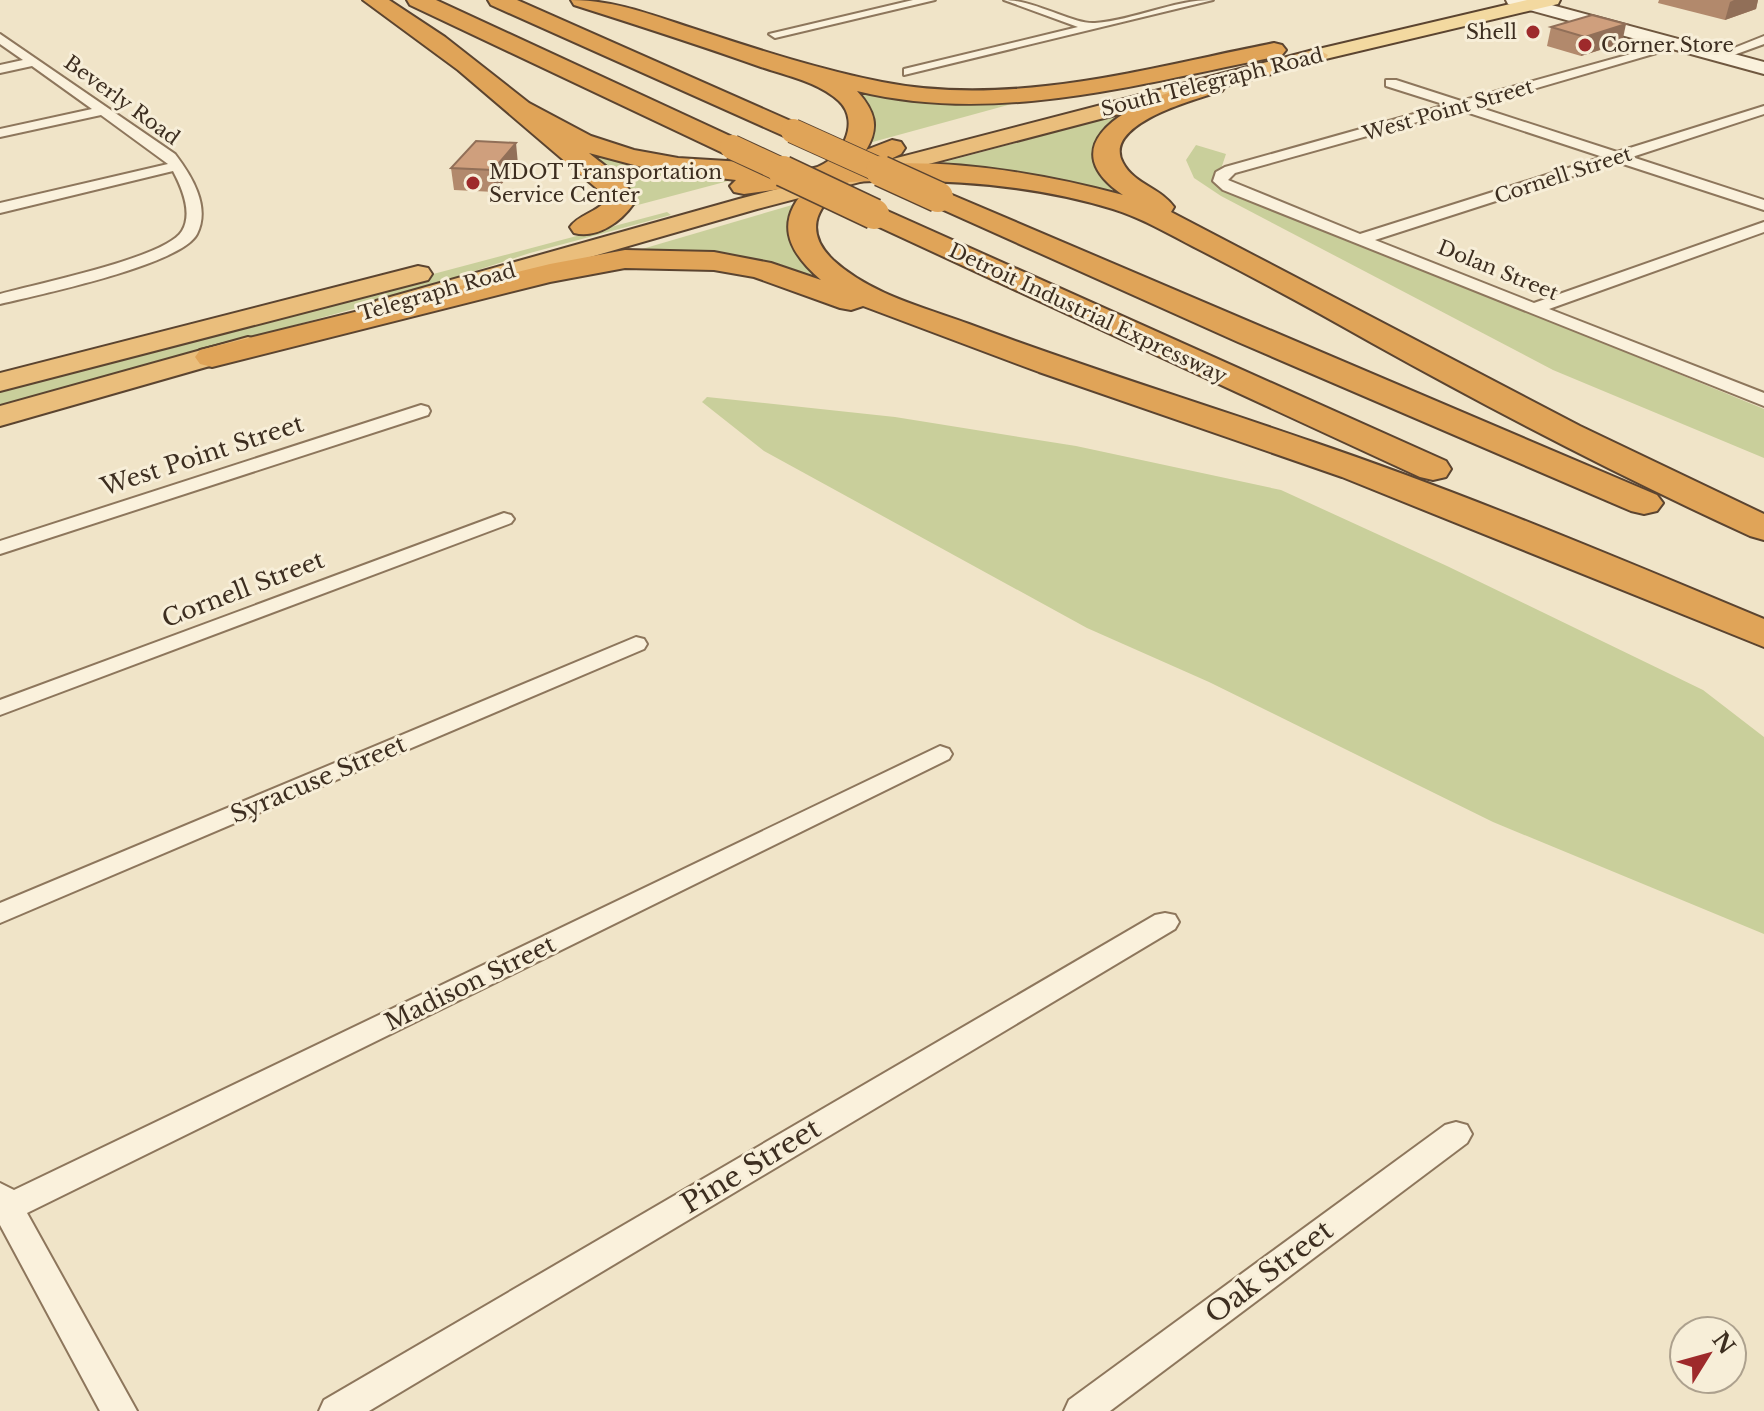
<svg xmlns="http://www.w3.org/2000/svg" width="1764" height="1411" font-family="'Libre Baskerville',serif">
<rect width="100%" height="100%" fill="#f0e4c8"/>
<g fill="#c9cf9b">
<polygon points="854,86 1030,99 869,143"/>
<polygon points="1119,115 1122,116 1106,130 1133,197 915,170"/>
<polygon points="1196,145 1226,154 1216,184 1764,409 1764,458 1553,370 1221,196 1194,178 1186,160"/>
<polygon points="589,152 751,175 634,206 629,192 583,154"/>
<polygon points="799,203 823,281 625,254"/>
<polygon points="667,212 671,215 530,253 389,299 0,407 0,389"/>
<polygon points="707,397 895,417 1076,446 1281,490 1447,566 1703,690 1764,737 1764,934 1493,822 1209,682 1087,628 764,451 702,402"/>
</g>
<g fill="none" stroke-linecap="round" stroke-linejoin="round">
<defs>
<g id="minor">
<polygon points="913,0 935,0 775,38 769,34"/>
<path d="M1004,0C1035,0 1074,25 1095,23C1135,20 1172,0 1213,0L904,75V69L1078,27Z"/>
<path d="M0,34L175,154C191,175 211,206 197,234C181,265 38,295 0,304V294C35,284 166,258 182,231C193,213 182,188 173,171L0,213V203L168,164L101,115L0,137V129L92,109L32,66L0,73V65L23,60L0,44Z"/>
<polygon points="1764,36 1764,44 1720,60 1714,56"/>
<path d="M1674,42L1684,45L1475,106L1617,152L1764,106V114L1632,157L1764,200V210L1617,162L1375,240L1534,303L1764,222V232L1549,309L1764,393V406L1223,190L1213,181L1216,172L1225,167L1446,105L1386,86V80H1396L1461,101ZM1460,110L1603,157L1360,234L1228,180L1235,173Z"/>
<polygon points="421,405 428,407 430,411 428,415 0,554 0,541"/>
<polygon points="504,513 511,515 514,519 511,523 0,715 0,700"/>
<polygon points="636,637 644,639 647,644 644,649 0,923 0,903"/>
<polygon points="940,746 949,749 952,754 949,759 27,1213 137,1411 100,1411 0,1225 0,1183 14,1190"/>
<polygon points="1165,913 1175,915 1179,922 1175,929 369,1411 319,1411 324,1400 1155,915"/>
<polygon points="1456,1122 1467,1125 1472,1134 1467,1143 1110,1411 1064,1411 1069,1400 1445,1125"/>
</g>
<polygon id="secondary" points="1506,0 1533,0 1764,62 1764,74 1508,4"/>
<polygon id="primary" points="1527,0 1560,0 1558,4 1317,61 1307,55 1310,51"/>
<g id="trunk">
<polygon points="1317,49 1328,55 1325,60 757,209 396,313 386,316 376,313 372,307 376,301 739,199"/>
<polygon points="418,266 428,268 432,274 428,280 0,391 0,373"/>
<polygon points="248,337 259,340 263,346 259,352 0,426 0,406"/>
</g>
<g id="motorway">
<path d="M363,0H389L445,37L529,103L591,136L634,150L678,158L777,164L787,166L790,171C797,170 807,170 814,168C840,161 862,123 839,101C818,82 787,76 761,67C699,45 637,25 574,5L571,0C617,0 657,17 701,31C759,50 821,70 882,82C1012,108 1147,68 1274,43L1282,45L1286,50L1282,55L1274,57C1138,84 996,125 857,91C875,111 880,127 866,150L892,140L901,142L905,148L901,154L880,164C962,160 1044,174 1123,195C1054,148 1120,110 1168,93C1184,87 1205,77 1222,81L1225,86L1222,91C1196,99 1101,124 1123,163C1134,184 1161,188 1174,207L1171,212L1580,426L1764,514V540L1750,536C1621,477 1496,412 1372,343C1314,310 1255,278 1196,248C1169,234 1142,218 1113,209C1028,183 937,178 849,182C819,203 801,229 833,260C870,294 923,307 969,324C1083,367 1198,402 1313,442C1466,494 1615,557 1764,619V647L1342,477L1039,372L863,306L851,310L840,308L754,277L714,270L625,268L550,282L212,367L200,364L195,357L200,350L550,264L625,250L714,252L771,263L821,280C786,250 774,220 810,185L744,194L734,192L730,186L736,180L653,170L589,153C604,166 632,182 634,203C621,222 597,239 574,233L570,227C578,215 595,213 606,201L601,192L458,70Z"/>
<polygon points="407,0 436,0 741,141 745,147 741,153 723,153 410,5"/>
<polygon points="488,0 517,0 802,126 806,131 802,136 784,136 491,5"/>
<polygon points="938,189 1657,495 1663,503 1657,511 1644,514 1631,511 1238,342 928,203 924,197 928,191"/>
<polygon points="874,205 1446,461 1451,469 1446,477 1433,480 1420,477 864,220 860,214 864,208"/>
</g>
</defs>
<use href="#minor" stroke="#8d765c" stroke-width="4"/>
<use href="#secondary" stroke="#6f573f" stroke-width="4"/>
<use href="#primary" stroke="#5b4430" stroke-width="4"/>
<use href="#trunk" stroke="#5b4430" stroke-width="4"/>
<use href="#motorway" stroke="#5b4430" stroke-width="4"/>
<use href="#minor" fill="#faf1dc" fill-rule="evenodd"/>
<use href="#secondary" fill="#faf1dc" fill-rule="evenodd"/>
<use href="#primary" fill="#f3d9a0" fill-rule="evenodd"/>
<use href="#trunk" fill="#eabe7c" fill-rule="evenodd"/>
<use href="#motorway" fill="#e0a458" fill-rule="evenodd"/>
<defs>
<g id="motorway-bridge-far1">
<polyline points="793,131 886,173"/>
<polyline points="732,147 788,173"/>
</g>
<g id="motorway-bridge">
<polyline points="783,171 874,214"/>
<polyline points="881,171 938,197"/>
</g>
</defs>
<use href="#motorway-bridge-far1" stroke="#5b4430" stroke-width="26" stroke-linecap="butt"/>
<use href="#motorway-bridge" stroke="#5b4430" stroke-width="33" stroke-linecap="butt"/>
<use href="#motorway-bridge-far1" stroke="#e0a458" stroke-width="24"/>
<use href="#motorway-bridge" stroke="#e0a458" stroke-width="30"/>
</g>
<g fill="#b2896c">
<polygon points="1659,0 1758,0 1756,9 1725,20 1658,3"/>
<polygon points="1551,27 1622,43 1581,56 1547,46"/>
<polygon points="518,164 495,192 454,190 451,168"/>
</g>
<g fill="#916f58">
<polygon points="1734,0 1758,0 1756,9 1725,20 1730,2"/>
<polygon points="1626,24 1622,43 1581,56 1585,37"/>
<polygon points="516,143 518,164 495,192 493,170"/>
</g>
<g fill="#cf9f7d" stroke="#916f58" stroke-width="2">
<polygon points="1592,15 1626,24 1585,37 1551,27"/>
<polygon points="476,141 516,143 493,170 451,168"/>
</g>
<g fill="#9e2a2b" stroke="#f7eed8" stroke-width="3">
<circle cx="1533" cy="32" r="8"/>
<circle cx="1585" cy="45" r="8"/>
<circle cx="473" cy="183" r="8"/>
</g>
<g text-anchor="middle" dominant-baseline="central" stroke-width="6" stroke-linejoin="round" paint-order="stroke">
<g font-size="20" fill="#3d2e20" stroke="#f7eed8" text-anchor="start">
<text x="1517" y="32" text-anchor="end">Shell</text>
<text x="1601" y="45">Corner Store</text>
<text x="489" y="172">MDOT Transportation<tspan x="489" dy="23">Service Center</tspan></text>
</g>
<g font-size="20" fill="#3d2e20" stroke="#f7eed8">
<text transform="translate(1212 82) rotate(-14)">South Telegraph Road</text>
<text transform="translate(122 100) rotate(36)">Beverly Road</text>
<text transform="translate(1448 110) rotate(-16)">West Point Street</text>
<text transform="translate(1563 175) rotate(-18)">Cornell Street</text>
<text transform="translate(1498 270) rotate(22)">Dolan Street</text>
<text transform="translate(437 292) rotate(-16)">Telegraph Road</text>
<text transform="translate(1088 313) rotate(25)">Detroit Industrial Expressway</text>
</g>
<g font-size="24" fill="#3d2e20" stroke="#f7eed8">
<text transform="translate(202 455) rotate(-18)">West Point Street</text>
<text transform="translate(243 589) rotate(-21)">Cornell Street</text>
<text transform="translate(318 779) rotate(-23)">Syracuse Street</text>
<text transform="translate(470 983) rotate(-26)">Madison Street</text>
</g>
<g font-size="28" fill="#3d2e20" stroke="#f7eed8">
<text transform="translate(751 1166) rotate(-31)">Pine Street</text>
<text transform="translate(1269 1272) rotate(-37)">Oak Street</text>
</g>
</g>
<g transform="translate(1708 1355) rotate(53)"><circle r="38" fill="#f7eed8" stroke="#ada18e" stroke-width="2"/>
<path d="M0-6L14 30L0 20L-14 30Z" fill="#9e2a2b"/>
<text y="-12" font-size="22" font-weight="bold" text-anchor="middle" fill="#3d2e20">N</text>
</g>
</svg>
